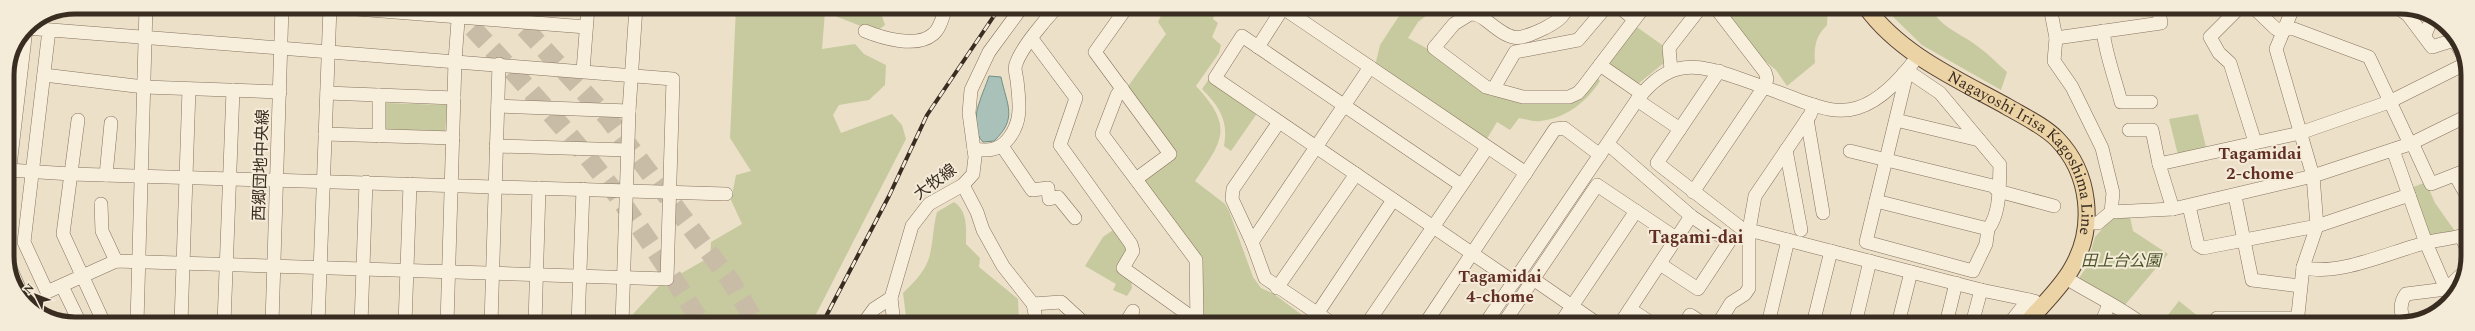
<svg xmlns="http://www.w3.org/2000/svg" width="2475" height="331" font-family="Spectral,'Noto Sans JP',serif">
<rect width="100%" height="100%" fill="#ece0c9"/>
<g fill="#c6ca9e">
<polygon points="736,7 904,7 894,14 887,12 882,16 885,25 876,32 825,12 822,49 855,44 864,54 886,65 885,85 869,100 839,105 833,115 841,133 892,114 902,125 906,139 811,324 638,324 633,314 659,286 710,257 711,242 742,224 731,200 736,175 751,171 730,138"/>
<path d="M1165,7H1217L1213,19L1218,23L1212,37L1221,45L1219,53L1196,86C1234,127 1223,140 1195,181L1225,204L1229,211L1253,277L1261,288L1274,294L1310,321C1303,323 1293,326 1286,323C1283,321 1281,318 1278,318C1267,315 1244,317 1236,324H1229L1218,317L1211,324H1202L1199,258L1144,183V179L1174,156L1129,90V85L1166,34L1158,22Z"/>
<path d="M1401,7H1452L1427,15L1418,22L1408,38L1428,49L1491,96L1495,92L1570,100L1596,76L1600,81C1586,102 1567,118 1540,121C1534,122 1525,119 1519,118L1510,130L1497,122L1485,142L1375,66L1380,45L1401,13Z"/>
<path d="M1721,7H1828L1827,25C1815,37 1814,47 1815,63L1787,86L1776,70L1752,50Z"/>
<path d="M1883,7H1931C1940,27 1956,31 1973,43C1985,51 1996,62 2007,72L2001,90L1922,45Z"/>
<polygon points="1634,25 1665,47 1665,62 1638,84 1607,65"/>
<path d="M1209,79L1258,112L1231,151L1224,146C1229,121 1219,106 1202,89Z"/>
<polygon points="384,103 447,105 445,135 383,133"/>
<polygon points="2198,114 2206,147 2178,155 2169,119"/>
<polygon points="2426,182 2435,203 2457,234 2429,237 2411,188"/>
<path d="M954,202C968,211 966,229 966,244L980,258L979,267L1018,299L1019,324H907L903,293C913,283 924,273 929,258C933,245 933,227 937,212Z"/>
<polygon points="2130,217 2133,231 2168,254 2124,306 2077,281 2086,268 2095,237 2111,219"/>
<polygon points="1116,228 1128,244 1132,288 1127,296 1113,290 1116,284 1085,266 1103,237"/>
<polygon points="2179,301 2199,317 2191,324 2161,324"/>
</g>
<path fill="#aac1b9" stroke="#708f86" d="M989,76L1001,77C1007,106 1018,118 994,141L983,142C966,124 983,95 989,76Z"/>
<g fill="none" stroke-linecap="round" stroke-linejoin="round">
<g stroke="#c8bca7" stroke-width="19" stroke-dasharray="19 10" stroke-linecap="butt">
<path d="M453,7C507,65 563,124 611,187C643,231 673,277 702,324"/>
<polyline points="505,7 608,118 730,280 757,324"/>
</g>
<defs>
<g id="minor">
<polyline points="331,7 586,27"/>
<polyline points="1127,7 1095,52 1170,154 1136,179"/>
<path d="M1567,7C1564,18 1554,23 1545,28C1516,42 1512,41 1487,21C1481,16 1477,14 1470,14L1454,24L1434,48L1486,87L1523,97H1569L1578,93L1584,86L1644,7"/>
<polyline points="1619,7 1634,19"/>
<polyline points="2050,7 2056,38 2054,61 2072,87 2102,148 2113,193 2111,212"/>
<polyline points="2239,8 2210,37 2219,53 2230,63 2255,142"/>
<polyline points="2254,8 2276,29 2294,29 2369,57 2410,144 2414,147 2431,184 2467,170"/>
<polyline points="2293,8 2276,49 2313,176 2317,226 2303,267 2297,324"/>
<polyline points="2398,8 2408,15 2432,47 2454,40 2464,57"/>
<polyline points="26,28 673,79 667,279 116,261 47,292 24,242 49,30"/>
<path d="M865,31C882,38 916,48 932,35C940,30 943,16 946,7"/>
<path d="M2103,31C2106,56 2115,78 2121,102H2151"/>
<polyline points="2425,35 2432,18"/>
<polyline points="2056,38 2161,23 2158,7"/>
<polyline points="1032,39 1076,98 1060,145 1131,244 1133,251 1123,268 1197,321"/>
<polyline points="1258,47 1283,8 1526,173"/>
<polyline points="1600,65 1642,94"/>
<polyline points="1671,70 1669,48 1701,7"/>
<polyline points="583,71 588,7"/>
<polyline points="1719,71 1657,163 1741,228 1981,290 2034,301 2042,306"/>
<polyline points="1903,74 1906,77 1866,242 1973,271 1986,244 1988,229"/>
<polyline points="44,75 144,87 280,92"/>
<polyline points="1122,88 1117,95 1102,134 1196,260 1197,324"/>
<polyline points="1494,88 1515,52 1578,40 1606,7"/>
<polyline points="327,93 454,98"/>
<polyline points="1637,100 1680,129"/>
<polyline points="498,106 629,111"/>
<polyline points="1807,119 1823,213"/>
<polyline points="78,120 63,234 104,323"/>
<polyline points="1896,120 1979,140"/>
<polyline points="1279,122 1233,189 1232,199 1252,242 1265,278 1333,324"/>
<polyline points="2129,130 2152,130 2159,164"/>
<polyline points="325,134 453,138"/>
<polyline points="379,136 379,95"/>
<polyline points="1608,144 1691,216 1729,242 1698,289 1660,264"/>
<polyline points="496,146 627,150"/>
<polyline points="1002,146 1032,190 1048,188 1049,199 1058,197 1075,218"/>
<path d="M974,149C988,151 999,151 1009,138C1023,120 1019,101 1017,80C1016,75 1014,68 1016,64C1021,48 1045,20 1057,7"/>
<polyline points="1786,150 1801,230"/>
<path d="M2393,150L2426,243L2446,289L2406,294C2400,302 2399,313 2406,322"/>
<polyline points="1850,151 1993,186 1998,191 2054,206"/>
<polyline points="8,170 71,174 726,194"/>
<polyline points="106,175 111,123"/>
<polyline points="2455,175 2467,196"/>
<polyline points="8,183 26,29"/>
<polyline points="963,185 977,212 983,230 1003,266 1033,304 1037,324"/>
<polyline points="1461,185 1242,36 1215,78 1514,282"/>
<polyline points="1693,192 1764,87 1767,79 1765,72 1715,7"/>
<polyline points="2235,196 2252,280 2300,286"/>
<path d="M1876,201L1988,229C2001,213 1999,184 2000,165L1940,93L1912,74L1906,77"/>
<polyline points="101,204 102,231 116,261"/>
<polyline points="2189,206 2198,245 2203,248 2317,226 2409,195"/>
<polyline points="2173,209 2159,164 2300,133 2389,102 2467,63"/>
<polyline points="2086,223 2098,223 2111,212 2173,209 2313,176 2410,144 2467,116"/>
<polyline points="2461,236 2467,249"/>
<polyline points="1252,242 1370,67"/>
<polyline points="9,265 23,297"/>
<path d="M2303,267C2335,278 2392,251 2425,243C2439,239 2454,239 2467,234"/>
<path d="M2066,278C2090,293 2120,307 2142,324"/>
<polyline points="1533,279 1598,324"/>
<polyline points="62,286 80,323"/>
<polyline points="1277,288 1356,174"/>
<polyline points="2446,289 2462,274"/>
<polyline points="1033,304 1061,302 1085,324"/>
<polyline points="1630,309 1653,324"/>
<polyline points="1317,314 1393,200"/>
<polyline points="2217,318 2297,318"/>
<polyline points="137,323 146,7"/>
<polyline points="181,323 189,89"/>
<polyline points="224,323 233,90"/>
<polyline points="272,323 282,7"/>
<polyline points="318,324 330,7"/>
<polyline points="361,324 366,182"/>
<polyline points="405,324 410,184"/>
<polyline points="447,324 455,61 459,7"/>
<polyline points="491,324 499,64"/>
<polyline points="535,324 539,188"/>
<polyline points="578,324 583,189"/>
<polyline points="622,324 629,111 636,7"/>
<polyline points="863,324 874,309 891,298"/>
<polyline points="894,324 891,298 912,226 929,204 963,185 973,174 975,157 969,113 971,90 989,52 1022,7"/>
<polyline points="1125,324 1133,311"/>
<polyline points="1367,324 1487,148"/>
<polyline points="1425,324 1555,129 1564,128 1600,155"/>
<path d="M1485,324L1637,100C1669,58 1696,63 1741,79C1761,86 1781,93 1801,101C1819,107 1837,114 1857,108C1882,101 1903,76 1918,56"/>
<polyline points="1503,324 1597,185 1676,238"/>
<polyline points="1560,324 1636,211"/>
<polyline points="1620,324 1691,216"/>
<polyline points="1685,324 1690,315 1704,324"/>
<polyline points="1718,324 1731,303 1745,294 1749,288 1749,230 1755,196 1810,115 1814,105"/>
<polyline points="1768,324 1788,240"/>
<polyline points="1813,324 1831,251"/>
<polyline points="1855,324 1870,261"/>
<polyline points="1898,324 1911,272"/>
<polyline points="1946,324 1956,283"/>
<polyline points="1972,324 1981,290"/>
<polyline points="2009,324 2028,300"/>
<polyline points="2101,324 2109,304"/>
</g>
<g id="major">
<path id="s1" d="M1866,7C1900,54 1957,79 2006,106C2023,116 2043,125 2057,139C2090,173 2096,227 2072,268C2061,288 2041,306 2026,324"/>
</g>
</defs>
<use href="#minor" stroke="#87735f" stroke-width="14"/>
<use href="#major" stroke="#564233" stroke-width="18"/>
<use href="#minor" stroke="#f7eedc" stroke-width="13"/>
<use href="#major" stroke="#ecd3a5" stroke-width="16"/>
<defs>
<polyline id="rail" points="822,324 889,196 927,115 1000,7"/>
</defs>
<use href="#rail" stroke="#392c21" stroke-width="4"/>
<use href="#rail" stroke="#f4ebd8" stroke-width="2.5" stroke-dasharray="8" stroke-linecap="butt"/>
</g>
<g text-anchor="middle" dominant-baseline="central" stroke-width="4" stroke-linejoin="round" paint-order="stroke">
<g font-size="16" fill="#392c21" stroke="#f4ebd8">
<text stroke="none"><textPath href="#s1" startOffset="223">Nagayoshi Irisa Kagoshima Line</textPath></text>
<text transform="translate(261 165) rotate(-88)">西郷団地中央線</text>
<text transform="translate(935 182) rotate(-36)">大牧線</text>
</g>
<g font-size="16" font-style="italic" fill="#4b5429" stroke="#f4ebd8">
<text x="2121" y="261">田上台公園</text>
</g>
<g font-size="17" font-weight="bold" fill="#622f24" stroke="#f4ebd8">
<text x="2260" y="154">Tagamidai<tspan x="2260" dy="20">2-chome</tspan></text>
<text x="1500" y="277">Tagamidai<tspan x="1500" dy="20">4-chome</tspan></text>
</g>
<g font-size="18" font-weight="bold" fill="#622f24" stroke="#f4ebd8">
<text x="1696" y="237">Tagami-dai</text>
</g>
</g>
<path d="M0 0H2475V331H0ZM75 14H2400A61 61 0 0 1 2461 75V256A61 61 0 0 1 2400 317H75A61 61 0 0 1 14 256V75A61 61 0 0 1 75 14Z" fill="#f4ebd8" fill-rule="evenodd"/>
<path fill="none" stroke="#392c21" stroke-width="5" d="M75 14H2400A61 61 0 0 1 2461 75V256A61 61 0 0 1 2400 317H75A61 61 0 0 1 14 256V75A61 61 0 0 1 75 14Z"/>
<g transform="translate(36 295) rotate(313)" stroke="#f4ebd8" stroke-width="3" paint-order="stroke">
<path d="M0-3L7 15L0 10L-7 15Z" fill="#392c21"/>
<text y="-6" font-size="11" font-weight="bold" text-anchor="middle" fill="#392c21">N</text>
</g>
</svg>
